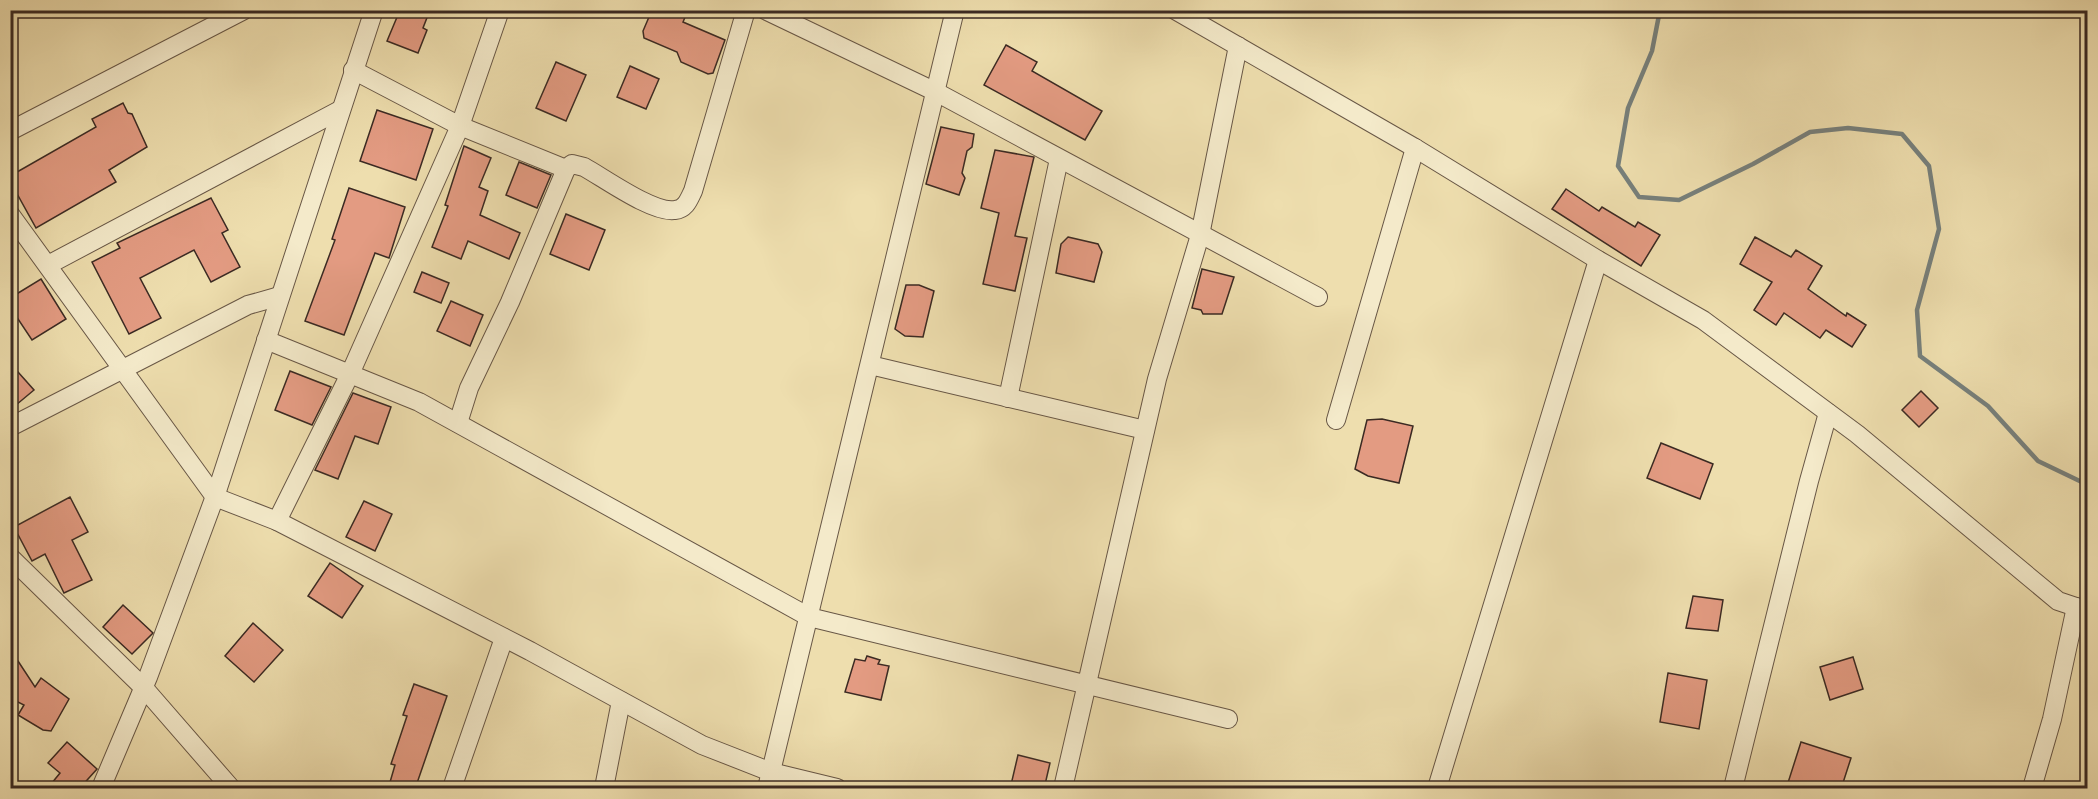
<svg xmlns="http://www.w3.org/2000/svg" width="2098" height="799" font-family="'Gentium Book Plus',serif">
<rect width="100%" height="100%" fill="#eedeae"/>
<filter id="stains"><feTurbulence type="fractalNoise" baseFrequency=".00333" numOctaves="4"/><feColorMatrix values="0 0 0 0 .2 0 0 0 0 .09 0 0 0 0 .02 0 0 0 .5 -.17"/></filter>
<radialGradient id="worn" r=".72"><stop offset=".6" stop-color="#630" stop-opacity="0"/><stop offset="1" stop-color="#630" stop-opacity=".3"/></radialGradient>
<g fill="none" stroke-linecap="round" stroke-linejoin="round">
<polyline stroke="#77807c" stroke-width="4.5" points="1660,10 1652,51 1628,108 1618,166 1639,197 1679,200 1753,164 1810,132 1848,128 1902,134 1929,166 1939,229 1917,310 1920,356 1988,406 2038,461 2088,485"/>
</g>
<g fill="#e39b82" stroke="#3b2a23" stroke-width="1.5">
<polygon points="400,10 430,10 423,28 427,30 418,53 387,41"/>
<polygon points="652,10 688,10 683,22 725,40 713,73 708,74 681,62 677,52 644,38 643,31"/>
<polygon points="1006,45 1037,62 1032,71 1102,111 1085,140 984,85"/>
<polygon points="556,62 586,75 566,121 536,108"/>
<polygon points="630,66 659,79 646,109 617,97"/>
<polygon points="123,103 128,113 132,114 147,147 109,170 116,182 36,228 10,181 10,176 96,127 92,119"/>
<polygon points="377,110 433,129 416,180 360,161"/>
<polygon points="941,127 974,134 972,147 967,151 962,173 965,178 959,195 926,184"/>
<polygon points="464,146 491,158 479,187 488,191 480,215 520,233 509,259 468,241 461,259 432,247 448,206 445,205"/>
<polygon points="995,150 1034,157 1015,236 1027,238 1015,291 983,284 999,213 981,208"/>
<polygon points="519,162 551,175 537,208 506,195"/>
<polygon points="349,188 405,207 389,258 375,253 344,335 305,321 335,240 332,239"/>
<polygon points="1566,189 1599,211 1602,207 1635,227 1638,222 1660,235 1641,266 1552,209"/>
<polygon points="211,198 228,230 222,233 240,267 211,282 194,250 140,278 161,318 129,334 92,262 120,248 117,243"/>
<polygon points="566,214 605,230 589,270 550,254"/>
<polygon points="1068,237 1098,244 1102,252 1094,282 1056,273 1061,244"/>
<polygon points="1755,237 1791,257 1796,250 1822,266 1808,289 1846,316 1847,313 1866,325 1852,347 1826,330 1820,338 1784,313 1776,325 1754,310 1772,282 1740,264"/>
<polygon points="1202,269 1234,277 1222,314 1203,314 1201,310 1192,308"/>
<polygon points="422,272 449,283 441,303 414,292"/>
<polygon points="41,279 66,319 32,340 10,307 10,298"/>
<polygon points="906,285 919,285 934,291 923,337 905,336 895,329"/>
<polygon points="451,301 483,315 470,346 437,331"/>
<polygon points="10,363 34,390 10,410"/>
<polygon points="290,371 331,387 312,425 275,410"/>
<polygon points="1921,391 1938,408 1919,427 1902,410"/>
<polygon points="353,393 391,407 378,444 355,436 338,479 315,470"/>
<polygon points="1382,419 1413,426 1399,483 1368,476 1355,469 1367,420"/>
<polygon points="1661,443 1713,464 1700,499 1647,478"/>
<polygon points="70,497 88,532 72,540 92,580 64,593 45,554 32,561 14,527"/>
<polygon points="364,501 392,514 375,551 346,537"/>
<polygon points="330,563 363,586 342,618 308,596"/>
<polygon points="1693,596 1723,600 1718,631 1686,628"/>
<polygon points="123,605 153,633 132,654 103,627"/>
<polygon points="253,623 283,650 254,682 225,656"/>
<polygon points="867,656 880,660 878,664 889,666 881,700 845,692 855,659 865,661"/>
<polygon points="1853,657 1863,689 1830,700 1820,667"/>
<polygon points="18,661 35,687 41,678 69,699 51,731 43,730 18,715 24,705 10,698 10,663"/>
<polygon points="1668,673 1707,680 1699,729 1660,722"/>
<polygon points="414,684 447,696 415,789 388,789 395,765 391,764 407,716 403,715"/>
<polygon points="67,742 97,769 79,789 47,789 60,773 48,763"/>
<polygon points="1801,742 1851,758 1841,789 1786,789"/>
<polygon points="1018,755 1050,763 1044,789 1010,789"/>
</g>
<g fill="none" stroke-linecap="round" stroke-linejoin="round">
<defs>
<g id="minor">
<polyline points="765,10 936,92 1318,297"/>
<polyline points="1175,10 1415,148 1598,260 1703,320 1857,434 2058,601 2088,611"/>
<polyline points="353,70 460,126 566,169"/>
<polyline points="10,131 244,10"/>
<polyline points="10,214 215,497 277,521 530,651 702,745 771,772 837,788"/>
<polyline points="48,265 340,110"/>
<polyline points="266,340 419,402 809,617 1228,719"/>
<polyline points="870,365 1145,430"/>
<polyline points="1008,398 1059,159"/>
<polyline points="1336,420 1415,148"/>
<path d="M458,423L469,388L510,302L566,169L572,164L584,167C604,178 654,214 675,210C686,209 689,199 693,191L746,10"/>
<polyline points="10,427 248,305 280,296"/>
<polyline points="277,521 350,374 460,126 500,10"/>
<polyline points="10,557 144,688 231,788"/>
<polyline points="101,788 148,677 217,491 374,10"/>
<polyline points="452,788 504,638"/>
<polyline points="604,788 621,701"/>
<polyline points="767,788 955,10"/>
<polyline points="1063,788 1157,379 1200,235 1238,46"/>
<polyline points="1437,788 1598,260"/>
<polyline points="1733,788 1809,481 1828,413"/>
<polyline points="2032,788 2052,719 2076,607"/>
</g>
</defs>
<use href="#minor" stroke="#685746" stroke-width="20"/>
<use href="#minor" stroke="#f4eaca" stroke-width="18"/>
</g>
<rect width="2098" height="799" fill="none" stroke="#eedeae" stroke-width="36"/>
<rect x="12" y="12" width="2074" height="775" fill="none" stroke="#3b2a23" stroke-width="3"/>
<rect x="18" y="18" width="2062" height="763" fill="none" stroke="#3b2a23" stroke-width="1.5"/>
<rect width="100%" height="100%" filter="url(#stains)"/>
<rect width="100%" height="100%" fill="url(#worn)"/>
</svg>
